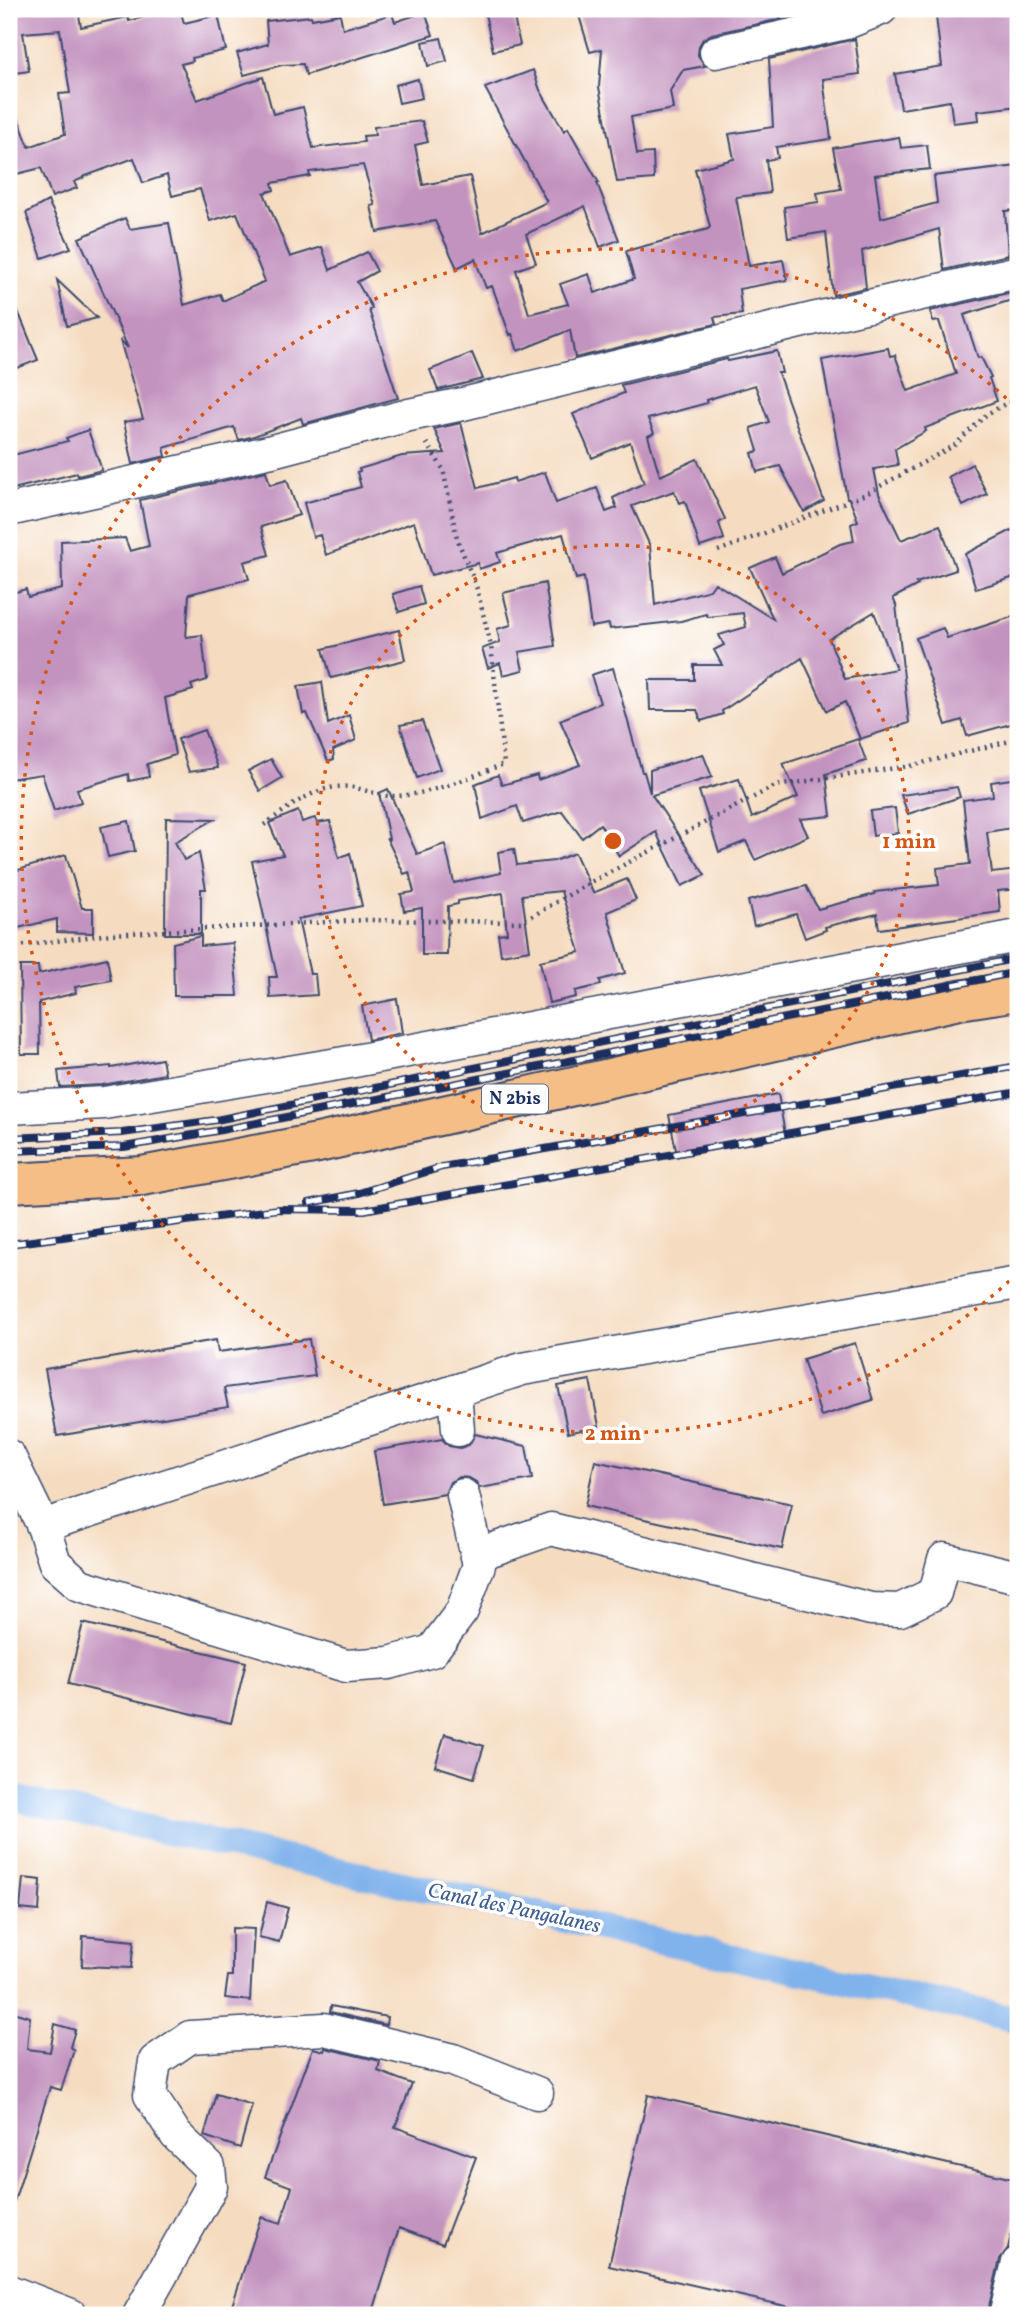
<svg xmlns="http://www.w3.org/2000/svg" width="1027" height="2324" font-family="Vollkorn,serif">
<rect width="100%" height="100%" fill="#fff"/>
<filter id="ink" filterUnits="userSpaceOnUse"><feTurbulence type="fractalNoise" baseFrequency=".0143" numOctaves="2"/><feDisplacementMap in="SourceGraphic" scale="14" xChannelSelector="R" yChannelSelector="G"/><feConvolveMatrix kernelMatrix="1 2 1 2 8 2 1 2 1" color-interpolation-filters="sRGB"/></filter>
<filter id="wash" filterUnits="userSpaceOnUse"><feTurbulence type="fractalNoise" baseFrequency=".00686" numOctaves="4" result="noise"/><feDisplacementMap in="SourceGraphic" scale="28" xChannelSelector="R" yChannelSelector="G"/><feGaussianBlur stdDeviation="1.57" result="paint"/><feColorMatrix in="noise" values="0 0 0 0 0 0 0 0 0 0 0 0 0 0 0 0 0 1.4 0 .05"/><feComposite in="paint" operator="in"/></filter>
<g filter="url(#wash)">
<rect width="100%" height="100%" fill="#f5dbbf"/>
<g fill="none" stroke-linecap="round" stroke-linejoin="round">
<polyline stroke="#80b2ec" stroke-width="26" points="9,1797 1018,2020"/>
</g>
<g id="blocks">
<g fill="#c393bf" fill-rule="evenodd">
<polygon points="9,9 78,9 81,27 128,17 129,21 173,9 180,9 184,23 218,15 226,50 192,58 193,61 181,64 197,100 263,77 273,114 303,107 313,148 364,142 363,136 375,135 374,127 422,121 428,142 415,145 423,185 470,176 482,233 547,202 485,88 533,70 540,90 564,131 568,128 599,183 597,183 619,240 600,247 585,206 526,234 536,263 516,270 529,314 568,304 560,284 589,274 595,293 634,279 626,251 708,229 710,227 695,169 734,159 729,134 773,127 769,59 855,39 860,74 823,79 831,139 776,147 778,158 766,160 770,193 736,197 749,266 783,260 787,280 739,289 742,314 714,317 716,324 575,358 570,330 518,351 512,334 510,335 492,286 486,288 475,259 457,268 435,221 377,232 371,206 375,205 363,165 309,172 310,176 272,183 274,190 264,193 290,257 322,247 330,270 367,252 377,271 357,282 372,308 369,310 398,398 303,424 301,418 254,436 239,440 234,427 164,448 166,456 133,464 124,422 143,419 120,340 128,348 79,238 125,218 130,229 169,223 184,305 220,294 223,301 265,281 237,213 210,221 200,189 172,196 167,175 143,183 134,158 83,177 83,178 74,182 77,188 52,197 41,168 9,176 9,100 11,99 29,147 65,134 59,94 70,93 60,30 23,33 29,71 9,74"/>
<polygon points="484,9 512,9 520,45 493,51"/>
<polygon points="577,9 778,9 781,19 712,34 703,39 699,46 698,55 705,66 683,70 670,91 673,109 631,117 637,154 653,153 654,179 617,182 599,87 602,49 590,52"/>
<polygon points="935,9 1018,9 1018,106 978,111 979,120 953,123 950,101 901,109 895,74 942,66"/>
<polygon points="425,12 433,35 306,75 303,64 282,65 244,75 237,53 268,44 266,21 311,16 312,19 340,14 343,29 392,14 395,22"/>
<polygon points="441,38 447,61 428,66 423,42"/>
<polygon points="418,79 422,98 399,103 395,85"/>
<polygon points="899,137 901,148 927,145 930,169 875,175 881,218 937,203 934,176 1018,166 1018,210 1005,211 1008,255 944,270 939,229 862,251 866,288 833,295 826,232 788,238 784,207 819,202 817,193 841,189 833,148"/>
<polygon points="48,201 71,248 42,258 26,213"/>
<polygon points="57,280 97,318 67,326"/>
<polygon points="9,289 38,360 9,371"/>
<path d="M1017,291L1018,298L964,315L978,358L981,357L991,377L989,378L997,401L925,428L926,431L895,449L898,465L874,469L879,494L901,540L940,525L956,570L916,583L918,585L893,598L896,605L909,723L860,739L845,702L827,711L802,658L722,711L723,714L701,721L697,710H650L649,680H694V665H722L714,650L724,645L719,635L746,627L743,613L708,617L706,614L681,621L610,629L609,624L591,627L584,577L576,579L563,534L497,553L500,562L479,569L478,563L431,575L414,522L326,555L320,535L313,537L304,503L361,487L357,472L360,471L359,469L402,456L445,453L434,429L461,423L478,488L514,478L515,482L545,472L556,503L597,488L606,512L617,508L613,498L644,483L630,442L592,458L573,414L624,393L621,385L727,359L728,361L777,351L782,373H778L824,501L804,512L780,466L757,472L752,453L758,451L751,428L769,422L755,385L706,400L707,403L648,419L654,433L648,436L660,476L697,459L725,519L719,523L724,539L700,547L685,501L680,503L674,491L632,506L650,546L655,605L710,590L715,583L773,619L750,568L775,557L782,573L840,544L854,541L851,524L858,521L849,498H847L822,360L888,348L890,356L895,355L908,391L956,374L939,321L933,322L930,311ZM874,612L896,669L845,679L829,639Z"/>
<polygon points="472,353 483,379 438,390 430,370"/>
<polygon points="88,430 102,470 78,476 77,473 13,489 9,472 9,456 68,441 66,438"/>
<polygon points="972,464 987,494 963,506 948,477"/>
<polygon points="266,471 270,485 287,480 299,515 261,527 269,555 244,562 249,579 189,594 186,637 202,635 207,680 191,685 193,690 165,698 175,755 147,764 149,777 129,781 128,774 77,789 81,802 54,811 42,774 9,779 9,727 15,726 9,696 9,594 26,589 28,597 62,589 61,541 125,538 130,551 149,546 140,500"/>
<polygon points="1018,527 1018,576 976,589 965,554"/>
<polygon points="545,583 555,646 519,652 523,670 503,675 500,663 488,668 482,649 500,642 497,629 511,625 503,593"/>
<polygon points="419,586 424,604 399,612 393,594"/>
<polygon points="1018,615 1018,722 967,736 962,720 946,725 916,638 943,628 947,638"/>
<polygon points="399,630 405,660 331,678 323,649"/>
<polygon points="613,668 642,772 644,772 650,793 650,770 703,754 712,777 652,795 705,875 682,886 656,832 619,856 600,824 582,838 562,811 523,823 517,806 482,819 475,784 498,775 502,785 537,775 538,780 580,765 560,720 600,703 591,675"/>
<polygon points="322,682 328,724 349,715 356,740 333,750 334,759 328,761 307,713 303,714 298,686"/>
<polygon points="422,721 440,769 417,778 400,725"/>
<polygon points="204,730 218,768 189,772 178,739"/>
<polygon points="858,739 866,761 826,774 831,816 800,819 808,836 755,860 746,841 719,852 699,791 739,779 752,818 798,797 783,764"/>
<polygon points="271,759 282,778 260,791 248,771"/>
<polygon points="1018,778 1018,827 987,832 992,873 1018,870 1018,889 998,891 1000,912 879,929 877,914 825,927 826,930 805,938 796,914 754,926 748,901 806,886 818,909 875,894 874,892 939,885 937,868 970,864 963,800 993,796 991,782"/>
<polygon points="957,787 960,797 908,814 901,795"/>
<polygon points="388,789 417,854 445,844 454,883 501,873 498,852 514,849 517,865 554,861 575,853 593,893 627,879 636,900 607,912 625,973 600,980 601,985 575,991 576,997 549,1003 540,961 580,952 561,891 522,895 530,950 501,955 498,934 507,933 503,893 458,901 458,904 448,906 447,955 422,955 422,908 404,911 401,894 414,892 409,872 404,874 387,839 389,839 379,793"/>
<polygon points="895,808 898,833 873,836 870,811"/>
<polygon points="298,811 302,822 315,818 317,823 330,821 339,858 350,853 362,906 298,919 310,974 315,974 317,995 270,998 269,977 277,977 252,861 283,855 269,823"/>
<polygon points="166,818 215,819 175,842 184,860 199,853 206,889 201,889 201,934 165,934"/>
<polygon points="129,821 135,851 108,857 101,827"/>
<polygon points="66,855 82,908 93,908 93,933 57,932 57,919 9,930 9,881 15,871"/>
<polygon points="201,936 201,946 233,943 238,996 174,996 173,943"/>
<polygon points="107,958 111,980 75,987 76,993 39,1002 40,1054 21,1054 20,966 38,966 39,974"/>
<polygon points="397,999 402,1033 368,1040 362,1006"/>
<polygon points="162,1059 165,1074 102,1085 60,1087 58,1071 111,1066 111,1068"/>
<polygon points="778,1094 785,1134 677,1155 669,1115"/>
<polygon points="309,1339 315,1376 224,1388 228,1407 57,1436 45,1369 216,1340 218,1352"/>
<polygon points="855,1343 873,1400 821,1416 803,1359"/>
<polygon points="590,1380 599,1426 568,1433 558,1386"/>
<polygon points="475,1434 526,1446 532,1479 480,1488 476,1482 469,1478 460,1477 450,1482 445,1494 383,1504 374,1451 442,1439 449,1446 460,1448 469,1445"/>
<polygon points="595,1461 792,1504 782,1549 585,1506"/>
<polygon points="83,1623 246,1662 231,1723 68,1684"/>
<polygon points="445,1734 484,1746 474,1778 435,1766"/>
<polygon points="23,1878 41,1880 39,1911 20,1909"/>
<polygon points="267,1902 288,1908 279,1942 259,1937"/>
<polygon points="232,1928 254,1929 250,2001 225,1998 228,1976 232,1976"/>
<polygon points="83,1936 134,1941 131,1968 82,1966"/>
<polygon points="331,2006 387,2017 386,2025 330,2012"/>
<polygon points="9,2011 30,2017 27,2049 50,2052 55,2024 75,2030 70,2047 74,2050 61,2090 50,2087 14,2202 9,2201"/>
<polygon points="313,2048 324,2051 325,2048 380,2061 378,2071 412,2084 395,2127 476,2157 443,2244 399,2228 372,2315 229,2315 261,2217 281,2223 292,2187 265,2177"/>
<polygon points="216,2094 252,2105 240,2148 204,2136"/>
<polygon points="648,2095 1018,2180 1018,2204 1008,2248 1000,2259 987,2315 825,2315 609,2266"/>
</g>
</g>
</g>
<g filter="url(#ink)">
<use href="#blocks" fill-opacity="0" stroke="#3c496d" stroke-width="2"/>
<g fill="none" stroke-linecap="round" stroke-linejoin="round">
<defs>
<g id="minor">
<polyline points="716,52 846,23 881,9"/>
<polyline points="9,510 268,452 409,415 463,404 812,319 1018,272"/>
<polyline points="9,1108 104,1103 344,1063 1018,936"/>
<polyline points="455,1391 458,1430"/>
<polyline points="9,1456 43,1526 522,1369 1018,1283"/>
<polyline points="43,1526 55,1563 80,1585 346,1666 389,1663 432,1651 462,1611 479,1565 463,1495"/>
<polyline points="477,1555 551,1529 871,1609 900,1610 935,1593 944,1559 1018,1577"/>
<polyline points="9,2291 71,2315"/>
<polyline points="139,2315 211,2187 209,2167 176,2135 150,2095 155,2061 190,2037 324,2029 453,2060 537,2093"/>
<polyline points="1005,2315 1018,2263"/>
</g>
<polyline id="major" points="9,1183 142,1176 318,1143 959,1000 1018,991"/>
</defs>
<use href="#minor" stroke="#3c496d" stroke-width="35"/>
<use href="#major" stroke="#3c496d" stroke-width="42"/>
<g stroke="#3c496d" stroke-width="4.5" stroke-dasharray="2 5" stroke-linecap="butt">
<polyline points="718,551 864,495 955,445 987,414 1018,397"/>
<path d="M264,825C290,807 317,783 351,787C364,789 376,795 389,796C427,797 469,777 504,764L491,646L477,589L457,538L443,469L424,439"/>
<polyline points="9,947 111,934 365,920 522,922 591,882 775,786 910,766 1018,739"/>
</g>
<use href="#minor" stroke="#fff" stroke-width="32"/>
<use href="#major" stroke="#f5be86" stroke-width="38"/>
<defs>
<g id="rail">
<polyline points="9,1138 122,1133 216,1120 1018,958"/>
<polyline points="9,1151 124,1147 216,1131 1018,972"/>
<polyline points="309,1203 359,1193 442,1167 1018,1066"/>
<polyline points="9,1244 279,1209 364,1210 1018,1092"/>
</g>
</defs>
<use href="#rail" stroke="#1b2f5e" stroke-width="8"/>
<use href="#rail" stroke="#fff" stroke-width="5" stroke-dasharray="16" stroke-linecap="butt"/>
</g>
</g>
<g fill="none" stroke="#d45514" stroke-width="3.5" stroke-dasharray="3.5 7">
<circle cx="613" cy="841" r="296"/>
<path d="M1017 1274A592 592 0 1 1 1017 408"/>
</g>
<g text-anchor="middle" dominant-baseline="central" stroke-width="7" stroke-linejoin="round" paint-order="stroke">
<rect fill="#fff" stroke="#5f6d8e" stroke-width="2" x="482" y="1084.5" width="66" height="29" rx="5"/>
<g font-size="18" font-weight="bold" fill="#1b2f5e">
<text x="515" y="1099">N 2bis</text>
</g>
<g font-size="21" font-style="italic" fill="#3e5d90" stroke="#fff">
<text transform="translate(514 1909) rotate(12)">Canal des Pangalanes</text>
</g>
</g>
<circle cx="613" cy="841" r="10" fill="#d45514" stroke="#fff" stroke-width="3.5"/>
<g font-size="21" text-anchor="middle" font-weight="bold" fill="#d45514" stroke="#fff" stroke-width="7" stroke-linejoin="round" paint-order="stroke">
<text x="909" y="848">1 min</text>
<text x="613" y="1440">2 min</text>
</g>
<rect width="1027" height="2324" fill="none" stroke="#fff" stroke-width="35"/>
</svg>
